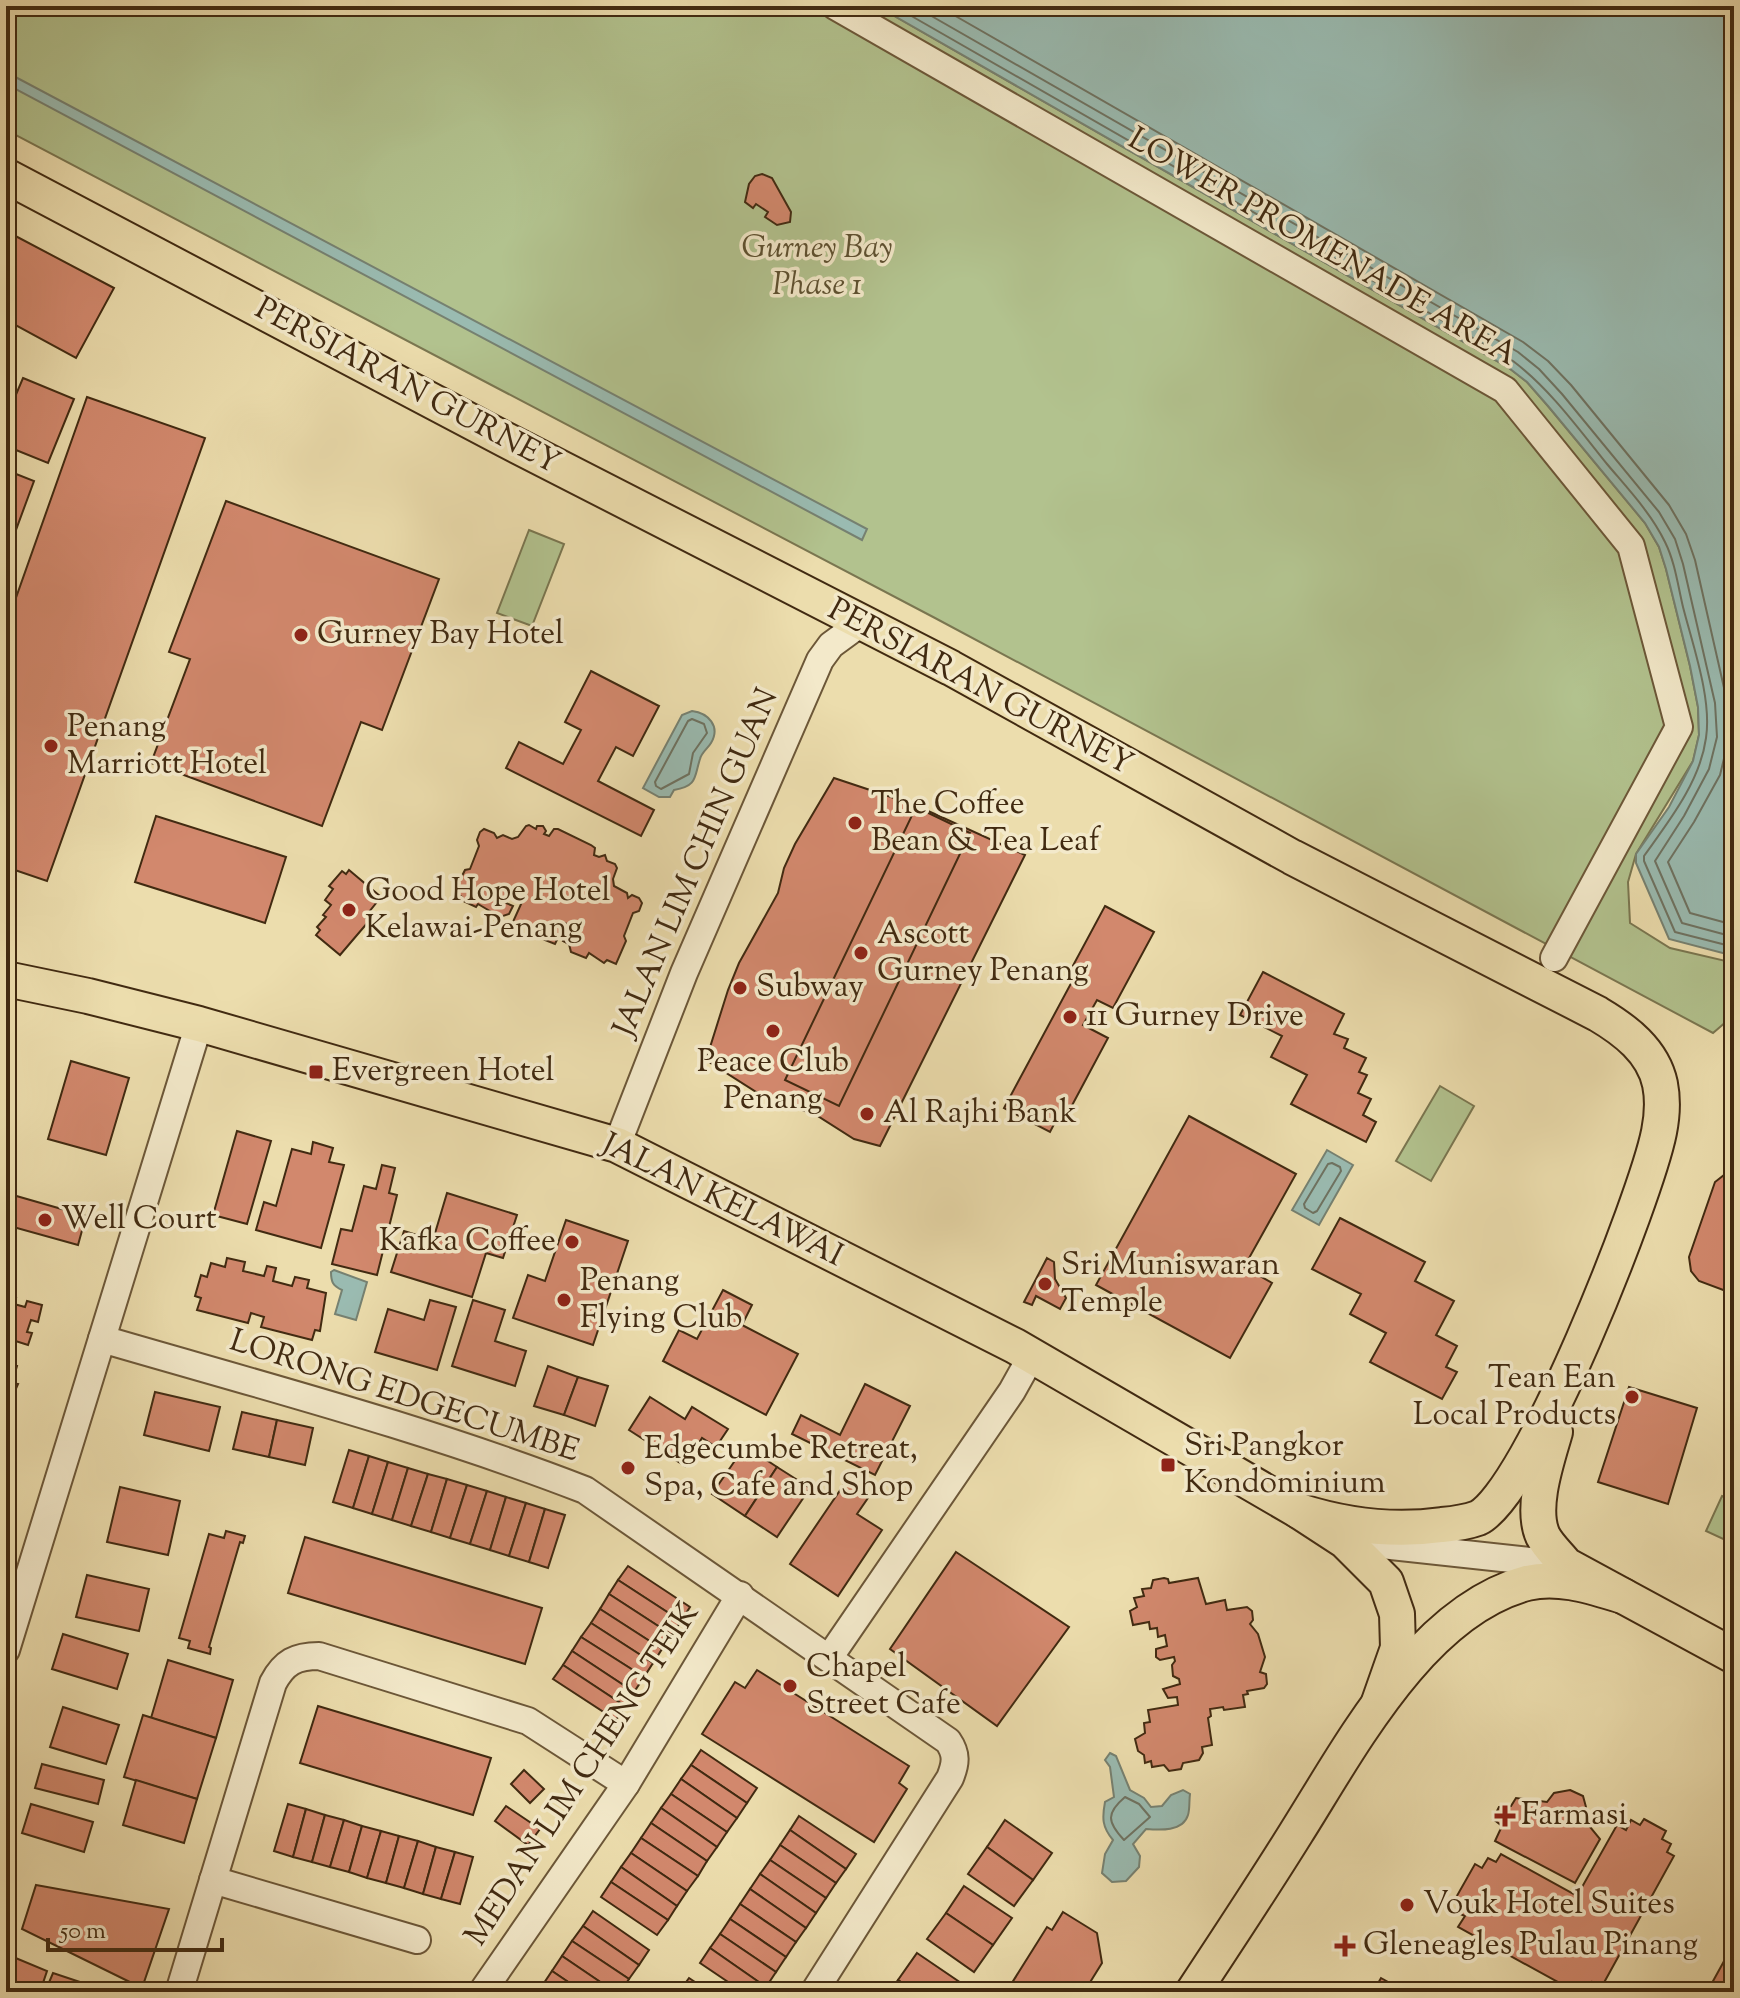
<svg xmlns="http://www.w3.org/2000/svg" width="1740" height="1998" font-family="'Sorts Mill Goudy',serif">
<rect width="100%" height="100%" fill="#ecddad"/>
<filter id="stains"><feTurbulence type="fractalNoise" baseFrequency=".0025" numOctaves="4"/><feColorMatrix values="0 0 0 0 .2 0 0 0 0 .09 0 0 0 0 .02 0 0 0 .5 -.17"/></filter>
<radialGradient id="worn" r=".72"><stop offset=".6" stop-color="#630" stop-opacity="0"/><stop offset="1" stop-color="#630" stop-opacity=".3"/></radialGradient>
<g fill="#b2c28e" stroke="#7a7650" stroke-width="2">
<polygon points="6,6 877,6 1509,368 1527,382 1548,406 1645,523 1659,547 1666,569 1690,666 1698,707 1699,735 1693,761 1636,854 1628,882 1630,923 1670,948 1726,961 1734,979 1734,1015 1713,1033 935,618 6,130"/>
<polygon points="529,530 564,544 532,626 497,613"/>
<polygon points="1440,1086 1474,1106 1431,1181 1396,1161"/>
<polygon points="1722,1496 1734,1501 1734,1544 1706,1531"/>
</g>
<g fill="#9abbb1" stroke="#768171" stroke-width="2">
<polygon points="877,6 1734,6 1734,956 1669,939 1636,863 1636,854 1669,807 1693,761 1699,735 1698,707 1690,666 1666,569 1659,547 1645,523 1548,406 1527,382 1509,368"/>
<polygon points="6,72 867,529 862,540 6,84"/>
<path d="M692,711C708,713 721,726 711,743C708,748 701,753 700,759C694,777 698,786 674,790L670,797H659L643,788L682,715Z"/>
<polygon points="1327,1150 1353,1165 1319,1225 1292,1210"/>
<path d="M334,1270L367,1282L356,1320L335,1314L342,1290C333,1286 331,1282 331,1272Z"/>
<path d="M1110,1753L1116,1756L1130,1790L1144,1798L1151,1807L1162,1806L1171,1795L1183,1790L1190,1794C1189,1800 1190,1809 1188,1815C1183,1832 1159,1830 1146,1829L1133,1844L1140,1856L1139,1867L1126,1881L1112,1882L1102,1873L1105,1854L1113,1840C1102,1827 1102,1818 1105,1802L1114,1797L1110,1767L1105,1760Z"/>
</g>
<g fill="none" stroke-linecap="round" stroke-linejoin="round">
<g stroke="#6e7261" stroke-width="2">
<path d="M894,6L1513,361C1550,389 1578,428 1607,464C1628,489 1651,513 1665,542C1675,562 1678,586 1683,607C1693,646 1712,699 1706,738C1700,782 1669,821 1644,856V861L1675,932L1734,947"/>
<polyline points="914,6 1518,352 1539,369 1562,394 1659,512 1675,539 1683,564 1715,703 1717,737 1709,769 1684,816 1655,861 1682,923 1734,937"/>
<polyline points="938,6 1523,342 1548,361 1571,385 1669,505 1686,534 1695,560 1727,701 1729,738 1720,775 1694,822 1668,862 1690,913 1734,925"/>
<polygon points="692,719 704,724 707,733 693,753 689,774 661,789 656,786 655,782 688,721"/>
<polygon points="1332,1163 1340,1167 1341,1171 1317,1211 1313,1213 1305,1208 1304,1204 1328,1164"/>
<path d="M1125,1797L1139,1804L1150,1817L1124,1840C1107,1822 1106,1813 1125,1797Z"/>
</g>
</g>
<g fill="#d2886d" stroke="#412a11" stroke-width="2">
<polygon points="762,174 772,178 791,212 790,222 777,225 765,217 768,212 756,204 753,208 745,202 749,184 755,176"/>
<polygon points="6,231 114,288 76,358 6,320"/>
<polygon points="23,378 74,399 48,463 6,446 6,418"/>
<polygon points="87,397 205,438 47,881 6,867 6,626"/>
<polygon points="6,470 34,481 13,538 6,536"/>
<polygon points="226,501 439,579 382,730 361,722 322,826 151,763 190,659 169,652"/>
<polygon points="591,671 659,706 633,756 616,747 598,781 654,810 641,836 506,768 519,742 563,764 581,730 565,722"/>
<polygon points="834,778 915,805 1025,855 880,1146 854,1139 816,1115 761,1095 706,1060 728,990 739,963 778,893 784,868 795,844"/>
<polygon points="916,807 970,833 839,1106 785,1080"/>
<polygon points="156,816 286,857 265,923 135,882"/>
<polygon points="529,825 536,829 537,826 543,826 546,831 544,834 549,836 554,829 558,829 591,845 595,848 594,855 599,857 605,855 607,861 615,864 617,868 613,879 614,886 627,893 628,898 632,895 639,898 642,903 639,911 633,913 624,936 626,941 616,964 607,960 604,963 589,953 586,958 571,952 569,944 563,941 568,930 573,932 575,928 565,923 555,944 545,940 547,937 523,925 518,930 513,927 512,924 522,902 509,896 506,903 513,906 509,914 500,917 478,904 476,907 461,900 462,897 457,894 456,888 465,870 470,869 479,846 477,840 480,832 484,829 494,833 497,838 503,835 512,839 518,837 526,826"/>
<polygon points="349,870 381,897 365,917 369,921 340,955 316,935 320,930 317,927 326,917 323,915 331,905 325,900 333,889 329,886 342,871 346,874"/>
<polygon points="1105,906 1154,932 1113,1008 1097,1000 1083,1025 1108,1038 1069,1111 1063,1107 1050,1132 1004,1108 1075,976 1069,973"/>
<polygon points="1263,972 1344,1014 1334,1034 1348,1039 1344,1048 1366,1058 1359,1072 1367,1075 1358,1093 1371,1099 1363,1115 1376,1122 1366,1142 1291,1104 1307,1075 1271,1057 1282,1036 1240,1015"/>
<polygon points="6,1058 15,1061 6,1089"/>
<polygon points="71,1061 129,1078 106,1155 48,1139"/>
<polygon points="1189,1116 1296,1174 1244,1267 1272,1283 1230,1358 1096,1285"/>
<polygon points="237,1131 271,1141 247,1224 213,1215"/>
<polygon points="313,1142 333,1148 329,1162 344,1165 321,1248 256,1230 264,1202 276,1206 292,1149 311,1154"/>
<polygon points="382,1165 395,1168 389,1193 397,1195 377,1275 332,1264 341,1229 352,1231 364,1186 376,1189"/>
<polygon points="1734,1174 1734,1294 1699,1281 1691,1271 1689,1257 1715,1182 1724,1175"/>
<polygon points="6,1193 86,1216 78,1245 6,1225"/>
<polygon points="447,1193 517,1215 503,1258 486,1253 472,1297 391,1272 404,1231 433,1240"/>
<polygon points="1340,1218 1425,1262 1415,1281 1454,1301 1436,1335 1457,1346 1446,1367 1457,1372 1442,1399 1370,1362 1386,1333 1350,1314 1361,1294 1312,1269"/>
<polygon points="566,1220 628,1241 593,1345 513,1318 528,1275 545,1281"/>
<polygon points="227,1258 245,1262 243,1271 264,1276 267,1266 276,1268 273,1281 292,1286 295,1277 309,1280 307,1288 326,1293 320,1331 315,1330 312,1340 261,1327 264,1317 251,1313 248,1323 197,1310 201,1298 195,1296 201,1275 207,1277 211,1263 225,1267"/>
<polygon points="1047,1258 1054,1262 1055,1279 1066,1298 1060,1309 1036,1296 1032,1305 1024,1302"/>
<polygon points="723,1290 752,1305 742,1325 798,1354 766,1415 663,1361 679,1330 697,1339"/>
<polygon points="6,1295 16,1298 14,1304 25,1307 27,1301 42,1305 38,1322 31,1320 27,1332 32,1333 28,1345 6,1338"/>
<polygon points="430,1300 456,1307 437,1370 375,1352 388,1309 424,1320"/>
<polygon points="473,1300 505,1310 495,1341 526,1351 515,1386 452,1366"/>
<polygon points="6,1363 17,1366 12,1383 18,1384 11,1400 6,1399"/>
<polygon points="548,1366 578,1377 564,1415 534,1406"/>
<polygon points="578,1377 608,1386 595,1426 564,1415"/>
<polygon points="865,1384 910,1406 875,1475 792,1434 801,1415 840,1435"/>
<polygon points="1629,1387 1697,1408 1668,1504 1598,1482"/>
<polygon points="155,1392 220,1407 209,1451 144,1435"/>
<polygon points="650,1397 685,1419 692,1407 728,1429 716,1447 702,1438 685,1466 629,1430"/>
<polygon points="242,1412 277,1420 269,1457 233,1449"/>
<polygon points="277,1420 313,1428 305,1465 269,1457"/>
<polygon points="745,1446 777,1467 745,1516 712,1494"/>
<polygon points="349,1450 369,1456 353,1508 333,1502"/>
<polygon points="369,1456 388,1462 372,1514 353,1508"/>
<polygon points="388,1462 408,1468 392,1520 372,1514"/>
<polygon points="777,1467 810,1488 777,1537 745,1516"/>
<polygon points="408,1468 428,1474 411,1526 392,1520"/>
<polygon points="428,1474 447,1479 431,1532 411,1526"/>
<polygon points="447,1479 467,1485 450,1538 431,1532"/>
<polygon points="847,1480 870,1495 857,1514 882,1530 838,1596 790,1564"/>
<polygon points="467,1485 487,1491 470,1544 450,1538"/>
<polygon points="120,1487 180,1501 168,1555 107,1542"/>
<polygon points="487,1491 506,1497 490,1550 470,1544"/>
<polygon points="506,1497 526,1503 509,1556 490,1550"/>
<polygon points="526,1503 545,1509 529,1562 509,1556"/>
<polygon points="545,1509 565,1515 548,1568 529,1562"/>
<polygon points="226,1531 245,1536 243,1543 240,1542 209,1647 211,1648 210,1654 188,1648 190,1641 179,1638 209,1534 224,1538"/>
<polygon points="305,1537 542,1608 525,1664 288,1593"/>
<polygon points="956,1552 1069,1627 997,1726 890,1649"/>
<polygon points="628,1566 690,1607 681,1621 618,1580"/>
<polygon points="87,1575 149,1589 139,1631 76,1617"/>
<polygon points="1164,1578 1168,1579 1169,1583 1198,1578 1206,1604 1225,1600 1227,1610 1247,1607 1252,1611 1253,1620 1250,1624 1258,1634 1265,1657 1260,1672 1266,1674 1267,1684 1264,1688 1247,1691 1248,1694 1243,1695 1245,1707 1224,1710 1223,1707 1210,1709 1211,1716 1208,1718 1212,1745 1202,1747 1203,1753 1199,1760 1183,1763 1181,1769 1169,1771 1164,1765 1152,1767 1151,1761 1145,1763 1144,1755 1138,1751 1135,1739 1145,1733 1144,1723 1150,1722 1148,1710 1178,1705 1177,1697 1168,1698 1163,1689 1180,1684 1179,1679 1173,1676 1172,1665 1175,1661 1174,1657 1160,1660 1156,1657 1156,1649 1167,1646 1165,1635 1158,1637 1157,1628 1150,1629 1149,1622 1133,1625 1130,1611 1137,1607 1134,1598 1144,1596 1142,1589 1151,1588 1153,1580"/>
<polygon points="618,1580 681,1621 672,1635 609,1594"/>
<polygon points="609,1594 672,1635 662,1649 600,1609"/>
<polygon points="600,1609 662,1649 653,1663 591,1623"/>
<polygon points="591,1623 653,1663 644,1677 581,1637"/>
<polygon points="63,1634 128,1654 117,1689 52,1669"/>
<polygon points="581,1637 644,1677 634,1692 572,1651"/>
<polygon points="572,1651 634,1692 625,1706 563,1665"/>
<polygon points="168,1660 233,1680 216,1738 151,1718"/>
<polygon points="563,1665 625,1706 616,1720 553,1679"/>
<polygon points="757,1670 909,1766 899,1783 907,1789 874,1842 702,1734 735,1682 745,1688"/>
<polygon points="318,1706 491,1758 473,1815 300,1763"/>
<polygon points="63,1707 119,1725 106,1764 50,1747"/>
<polygon points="143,1715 216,1738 197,1799 124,1777"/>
<polygon points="701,1750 757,1788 747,1803 691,1765"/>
<polygon points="42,1764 104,1780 98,1804 35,1788"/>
<polygon points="691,1765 747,1803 737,1818 681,1779"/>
<polygon points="524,1770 544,1789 530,1803 511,1784"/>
<polygon points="681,1779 737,1818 727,1832 671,1794"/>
<polygon points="136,1780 197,1799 184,1843 123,1825"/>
<polygon points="1570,1790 1583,1796 1586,1807 1581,1816 1600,1839 1575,1883 1495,1841 1502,1826 1493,1819 1499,1807 1511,1806 1516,1798 1547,1802 1554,1793"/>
<polygon points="671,1794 727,1832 717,1847 661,1808"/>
<polygon points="31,1804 93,1822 84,1852 22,1833"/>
<polygon points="288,1804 306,1809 293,1857 274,1851"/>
<polygon points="506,1806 540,1829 528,1845 495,1821"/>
<polygon points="661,1808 717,1847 707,1861 651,1823"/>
<polygon points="306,1809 325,1815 312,1862 293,1857"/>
<polygon points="325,1815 344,1820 330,1867 312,1862"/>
<polygon points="799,1816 856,1854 846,1869 790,1830"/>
<polygon points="1644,1819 1666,1831 1662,1839 1671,1844 1667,1852 1674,1856 1601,1988 1592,1982 1588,1989 1578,1984 1574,1991 1458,1927 1465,1916 1458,1913 1462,1905 1454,1901 1475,1864 1482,1868 1488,1858 1496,1862 1501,1854 1577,1896 1617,1825 1626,1830 1631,1820 1640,1825"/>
<polygon points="344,1820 362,1826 349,1872 330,1867"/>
<polygon points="1005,1820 1052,1853 1033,1880 987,1847"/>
<polygon points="651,1823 707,1861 698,1876 641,1838"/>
<polygon points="362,1826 381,1831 367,1878 349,1872"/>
<polygon points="790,1830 846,1869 836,1883 780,1845"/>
<polygon points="381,1831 399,1836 386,1883 367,1878"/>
<polygon points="399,1836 418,1841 404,1888 386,1883"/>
<polygon points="641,1838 698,1876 687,1891 631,1853"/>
<polygon points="418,1841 436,1847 423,1894 404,1888"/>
<polygon points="780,1845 836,1883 826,1898 770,1860"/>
<polygon points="436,1847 455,1852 441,1899 423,1894"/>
<polygon points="987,1847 1033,1880 1014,1906 968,1874"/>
<polygon points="455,1852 473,1857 460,1904 441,1899"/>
<polygon points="631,1853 687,1891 677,1906 621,1867"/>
<polygon points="770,1860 826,1898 816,1913 760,1874"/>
<polygon points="621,1867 677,1906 668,1920 611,1882"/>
<polygon points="760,1874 816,1913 806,1928 750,1889"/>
<polygon points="611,1882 668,1920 657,1935 601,1897"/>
<polygon points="36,1885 169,1909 142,1988 22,1929"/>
<polygon points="964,1886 1012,1918 993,1945 946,1913"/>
<polygon points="750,1889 806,1928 796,1942 740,1904"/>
<polygon points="740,1904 796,1942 786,1957 730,1919"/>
<polygon points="593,1911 649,1950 639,1965 583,1926"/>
<polygon points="1063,1912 1097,1933 1102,1963 1084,1992 1014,1992 1015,1989 1010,1986 1047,1927 1052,1930"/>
<polygon points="946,1913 993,1945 974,1972 927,1939"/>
<polygon points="730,1919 786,1957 776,1972 720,1934"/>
<polygon points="583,1926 639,1965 629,1979 572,1941"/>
<polygon points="720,1934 776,1972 766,1987 710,1948"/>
<polygon points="572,1941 629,1979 620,1992 615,1992 562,1956"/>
<polygon points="1734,1943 1734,1992 1707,1992"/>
<polygon points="710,1948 766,1987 762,1992 743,1992 700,1963"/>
<polygon points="917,1953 964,1985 959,1992 916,1992 898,1980"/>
<polygon points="6,1954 47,1971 43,1983 48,1985 53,1973 110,1992 6,1992"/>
<polygon points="562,1956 615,1992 583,1992 552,1971"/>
<polygon points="552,1971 583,1992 551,1992 542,1986"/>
<polygon points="689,1978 710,1992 679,1992"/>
<polygon points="1381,1978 1406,1992 1373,1992"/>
<polygon points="898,1980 916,1992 889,1992"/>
</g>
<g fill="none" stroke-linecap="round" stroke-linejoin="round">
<defs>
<g id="minor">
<polyline points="835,6 1505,390 1631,546 1679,727 1554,958"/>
<polyline points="617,1145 684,973 820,660 831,645 861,623"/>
<path d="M102,1339C263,1386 428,1429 585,1490L948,1741C957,1754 956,1763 950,1778L814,1992"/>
<polyline points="1345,1541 1566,1565"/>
<polyline points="6,1650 199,1024"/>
<polyline points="829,1658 1012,1391 1031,1357"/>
<polyline points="213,1880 417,1940"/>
<path d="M179,1992L273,1683C284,1662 296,1656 319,1656L528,1721L626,1784"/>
<polyline points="482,1992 626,1784 740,1595"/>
</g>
<g id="major">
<path d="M6,176L504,439L951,668L1292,857L1598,1014C1625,1030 1653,1051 1660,1084C1663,1099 1662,1117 1659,1132C1646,1197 1530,1493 1478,1518C1467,1522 1453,1524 1442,1525C1392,1532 1346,1526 1299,1511"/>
<polyline points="6,979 88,996 199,1024 617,1145 1015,1346 1299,1511 1345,1541 1386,1582 1397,1614 1398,1648 1379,1702"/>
<path d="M1555,1432C1547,1460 1530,1508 1543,1536C1548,1546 1559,1556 1566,1565L1734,1656"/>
<path d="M1193,1992C1228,1939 1263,1886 1296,1833C1351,1746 1421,1611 1527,1583C1559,1575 1593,1587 1623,1596"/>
</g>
</defs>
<use href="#minor" stroke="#6c5738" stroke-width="30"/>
<use href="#major" stroke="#412a11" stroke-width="38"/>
<use href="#minor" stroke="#f3e9ca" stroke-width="26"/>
<use href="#major" stroke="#ecddad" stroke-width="34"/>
</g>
<g fill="#8f2418" stroke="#f3e9ca" stroke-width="3">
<circle cx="301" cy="635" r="8"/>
<circle cx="51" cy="746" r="8"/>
<circle cx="855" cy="823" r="8"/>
<circle cx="349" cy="910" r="8"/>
<circle cx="861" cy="953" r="8"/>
<circle cx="740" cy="988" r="8"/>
<circle cx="1070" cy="1017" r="8"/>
<circle cx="773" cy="1031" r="8"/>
<rect x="308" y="1064" width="16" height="16" rx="4"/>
<circle cx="867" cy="1114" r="8"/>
<circle cx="45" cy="1220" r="8"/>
<circle cx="572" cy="1242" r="8"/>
<circle cx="1045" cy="1284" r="8"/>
<circle cx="564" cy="1300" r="8"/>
<circle cx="1632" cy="1397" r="8"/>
<rect x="1160" y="1457" width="16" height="16" rx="4"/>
<circle cx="628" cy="1468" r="8"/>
<circle cx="790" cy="1686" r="8"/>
<path d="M1501 1804h8v8h8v8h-8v8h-8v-8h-8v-8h8z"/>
<circle cx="1407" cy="1905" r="8"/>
<path d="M1341 1934h8v8h8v8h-8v8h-8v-8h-8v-8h8z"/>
</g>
<g text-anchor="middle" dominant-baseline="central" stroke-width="7" stroke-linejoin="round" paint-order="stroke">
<g font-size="32" fill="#412a11" stroke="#f3e9ca">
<text transform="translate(1322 248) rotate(30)">LOWER PROMENADE AREA</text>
<text transform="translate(407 387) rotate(28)">PERSIARAN GURNEY</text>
<text transform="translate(980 688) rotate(28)">PERSIARAN GURNEY</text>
<text transform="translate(697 863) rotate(-67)">JALAN LIM CHIN GUAN</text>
<text transform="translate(722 1201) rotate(26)">JALAN KELAWAI</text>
<text transform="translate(404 1397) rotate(18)">LORONG EDGECUMBE</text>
<text transform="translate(583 1775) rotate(-57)">MEDAN LIM CHENG TEIK</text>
</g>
<g font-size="32" font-style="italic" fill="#5d5030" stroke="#f3e9ca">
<text x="817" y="249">Gurney Bay<tspan x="817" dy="37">Phase 1</tspan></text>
</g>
<g font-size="32" fill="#412a11" stroke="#f3e9ca" text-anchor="start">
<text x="317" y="635">Gurney Bay Hotel</text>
<text x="67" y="728">Penang<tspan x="67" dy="37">Marriott Hotel</tspan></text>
<text x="871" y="805">The Coffee<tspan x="871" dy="37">Bean &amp; Tea Leaf</tspan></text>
<text x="365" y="892">Good Hope Hotel<tspan x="365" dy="37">Kelawai-Penang</tspan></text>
<text x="877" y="935">Ascott<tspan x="877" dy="37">Gurney Penang</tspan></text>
<text x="756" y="988">Subway</text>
<text x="1086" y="1017">11 Gurney Drive</text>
<text x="773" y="1063" text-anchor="middle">Peace Club<tspan x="773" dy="37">Penang</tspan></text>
<text x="332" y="1072">Evergreen Hotel</text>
<text x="883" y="1114">Al Rajhi Bank</text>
<text x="61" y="1220">Well Court</text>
<text x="556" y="1242" text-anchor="end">Kafka Coffee</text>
<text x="1061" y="1266">Sri Muniswaran<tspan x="1061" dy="37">Temple</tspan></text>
<text x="580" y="1282">Penang<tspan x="580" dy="37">Flying Club</tspan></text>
<text x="1616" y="1379" text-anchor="end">Tean Ean<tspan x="1616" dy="37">Local Products</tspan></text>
<text x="1184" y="1447">Sri Pangkor<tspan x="1184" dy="37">Kondominium</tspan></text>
<text x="644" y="1450">Edgecumbe Retreat,<tspan x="644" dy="37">Spa, Cafe and Shop</tspan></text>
<text x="806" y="1668">Chapel<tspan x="806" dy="37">Street Cafe</tspan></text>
<text x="1521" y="1816">Farmasi</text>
<text x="1423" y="1905">Vouk Hotel Suites</text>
<text x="1363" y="1946">Gleneagles Pulau Pinang</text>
</g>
</g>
<rect width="1740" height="1998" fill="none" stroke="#ecddad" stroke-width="32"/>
<rect x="8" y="8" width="1724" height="1982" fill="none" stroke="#412a11" stroke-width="4"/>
<rect x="16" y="16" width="1708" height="1966" fill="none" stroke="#412a11" stroke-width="2"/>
<path d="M48 1938v12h174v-12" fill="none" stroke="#412a11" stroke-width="4"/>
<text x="60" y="1938" font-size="24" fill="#412a11" stroke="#f3e9ca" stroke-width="6" paint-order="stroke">50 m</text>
<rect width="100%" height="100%" filter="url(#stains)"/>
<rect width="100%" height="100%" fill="url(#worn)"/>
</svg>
